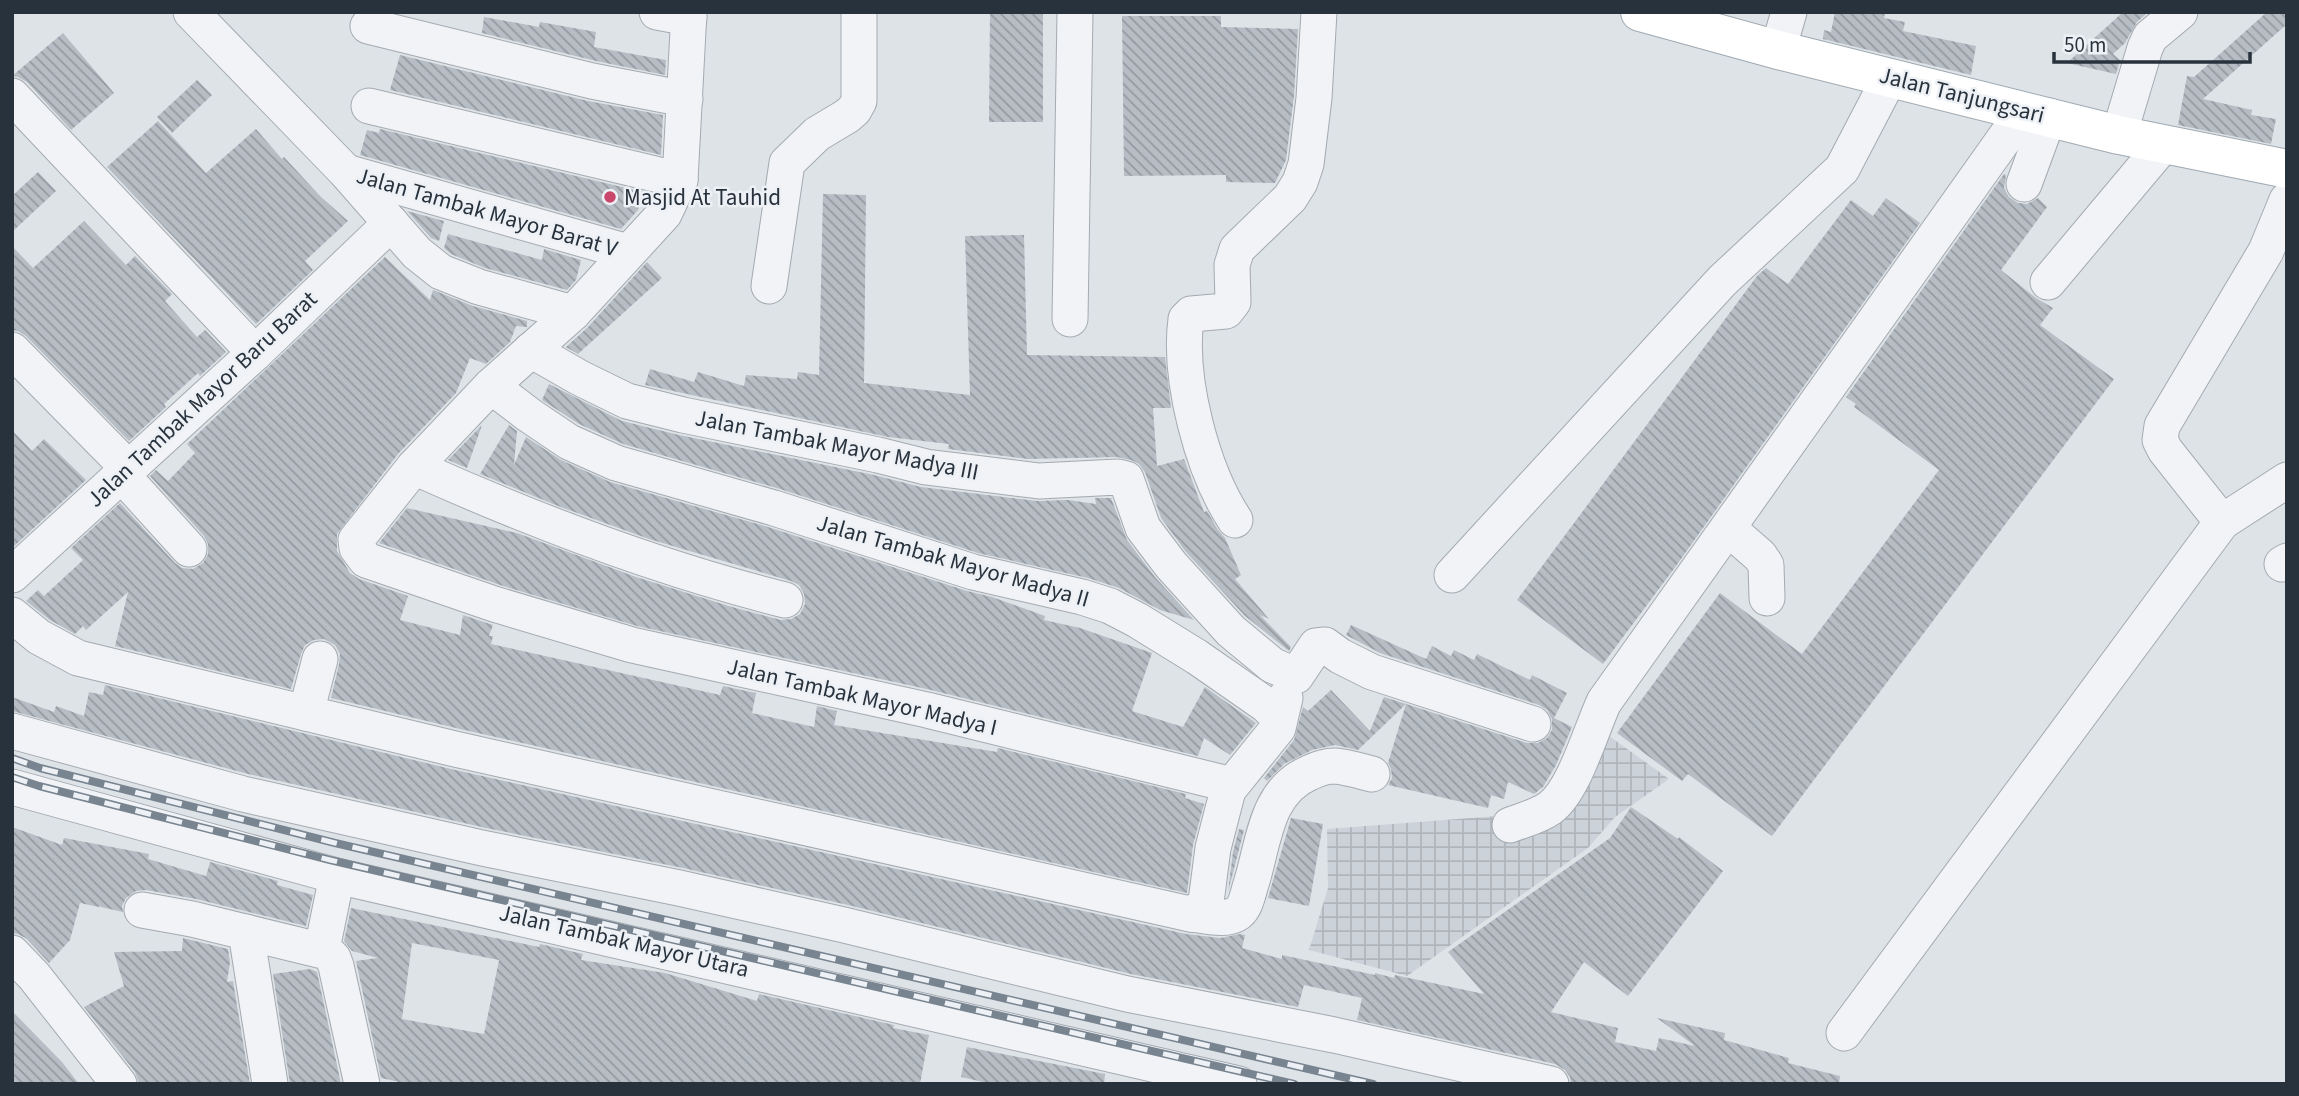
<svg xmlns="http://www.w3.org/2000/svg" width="2299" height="1096" font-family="'Source Sans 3',sans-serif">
<defs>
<pattern id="industrial-grid" width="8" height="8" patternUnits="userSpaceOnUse" patternTransform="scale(1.75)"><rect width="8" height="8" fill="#ccd2d9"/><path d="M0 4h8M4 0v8" fill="none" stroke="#afb5bb"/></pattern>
<pattern id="building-back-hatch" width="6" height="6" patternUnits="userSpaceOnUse" patternTransform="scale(1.75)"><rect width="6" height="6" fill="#b6bdc4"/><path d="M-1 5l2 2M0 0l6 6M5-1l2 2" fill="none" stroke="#949aa0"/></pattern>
</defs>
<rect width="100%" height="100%" fill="#dee3e7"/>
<polygon fill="url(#industrial-grid)" points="1598,728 1669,779 1615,817 1588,848 1407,976 1309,950 1328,888 1327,829 1560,811"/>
<g fill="url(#building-back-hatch)" fill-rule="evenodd">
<polygon points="990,12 1043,12 1043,122 989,122"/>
<polygon points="1835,12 1885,12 1884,18 1905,22 1903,31 1976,46 1971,75 1823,39 1824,30 1831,32"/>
<polygon points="2123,12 2148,12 2137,22 2125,43 2113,54 2120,60 2116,74 2067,63"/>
<polygon points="2267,12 2287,12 2287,24 2203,99 2252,110 2251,115 2276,119 2271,144 2178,125 2187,76 2194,77"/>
<polygon points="1122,16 1221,16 1221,27 1298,29 1294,96 1286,160 1275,183 1226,182 1226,175 1124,176"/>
<polygon points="484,17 539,27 540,22 596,32 594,47 666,60 665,75 596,61 482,33"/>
<polygon points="63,33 114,93 71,130 27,82 18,77 12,76"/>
<polygon points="400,55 588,101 663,115 661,155 390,90"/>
<polygon points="197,80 212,95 172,133 157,117"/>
<polygon points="158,121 206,173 256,129 282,159 284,157 321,197 348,221 305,261 313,270 256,324 107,167"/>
<polygon points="380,129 643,192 638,210 621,229 360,155 367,130 379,133"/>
<polygon points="38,172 56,191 12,232 12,196"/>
<polygon points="2004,174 2006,175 2004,188 2009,197 2018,203 2027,204 2038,198 2047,207 2001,270 2036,298 2053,308 2040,325 2114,379 1772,836 1688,774 1682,781 1617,733 1720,593 1802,654 1939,470 1854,407 1856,404 1846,397"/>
<polygon points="823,194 866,195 864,383 970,395 965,236 1024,235 1027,355 1165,357 1171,408 1153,408 1157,466 1184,459 1204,512 1207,511 1218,530 1225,538 1241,575 1235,579 1269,619 1260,615 1291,647 1289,651 1245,616 1186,552 1161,518 1145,472 1139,464 1131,460 1117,457 1028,459 948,449 949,444 888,437 645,385 650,369 694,382 698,372 744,386 746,375 797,379 798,372 819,375"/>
<polygon points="1886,198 1920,223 1676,566 1603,664 1517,600 1757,276 1766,268 1788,284 1851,200 1873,216"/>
<polygon points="407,211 444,221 439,241 431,238"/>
<polygon points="84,221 126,265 135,256 172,294 165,301 197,337 205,330 226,352 200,376 198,373 164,404 166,407 129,441 26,336 18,331 12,330 12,246 33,268"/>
<polygon points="448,234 542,260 544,249 581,260 576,280 567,290 485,268 451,254 444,248"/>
<polygon points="385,257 430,300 433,290 473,306 527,321 527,327 516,326 510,342 486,364 470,358 456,393 398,454 337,534 337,551 350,573 359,579 408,596 400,620 460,635 463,615 493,625 489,636 493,636 491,644 720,695 723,686 756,693 752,713 814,727 817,706 837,711 834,725 997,752 998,748 1186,794 1185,798 1204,804 1193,845 1187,893 460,729 331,698 339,664 340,654 335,645 324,639 314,640 305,645 301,654 291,689 115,646 128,592 86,630 83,626 75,634 50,620 26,601 38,590 44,596 83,560 71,548 120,503 175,563 182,568 193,569 203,563 208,554 208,544 204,536 150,476 156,470 168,481 195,453 187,444"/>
<polygon points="647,262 662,278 578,354 566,347 588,327"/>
<polygon points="549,384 622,421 679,435 874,475 921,487 1037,501 1068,500 1096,504 1095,498 1111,498 1127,540 1155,577 1194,620 1160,610 1119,588 1088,578 978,553 780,489 623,444 579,424 542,400"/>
<polygon points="482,425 467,468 448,460"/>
<polygon points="509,425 517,431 514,465 526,437 561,460 610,482 768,527 967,591 992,597 1045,616 1044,620 1080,628 1152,653 1132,711 1183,727 1205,687 1256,723 1230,755 1204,738 1198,756 931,690 637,626 500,585 379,543 407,508 517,533 636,577 732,607 781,620 791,619 800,614 805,604 804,594 799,585 791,581 649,539 558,506 480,474"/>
<polygon points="12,430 32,451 44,439 86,480 12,548"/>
<polygon points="1351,625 1426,659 1432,646 1451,656 1454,650 1474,660 1477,654 1530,680 1532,675 1567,693 1554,718 1572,727 1556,765 1543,787 1534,794 1508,782 1504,799 1491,795 1488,808 1388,785 1392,778 1391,769 1388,763 1406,704 1527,743 1538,743 1547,738 1552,730 1552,719 1547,710 1539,705 1380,653 1346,635"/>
<polygon points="105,685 451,769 1186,934 1220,938 1240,934 1245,935 1242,948 1282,959 1282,955 1375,975 1375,973 1394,978 1395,975 1484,994 1448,952 1610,838 1631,807 1678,839 1679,837 1723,871 1628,996 1584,962 1551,1012 1618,1028 1615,1042 1656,1051 1659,1038 1695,1046 1657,1018 1725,1033 1724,1040 1789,1058 1788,1063 1840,1076 1839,1084 1571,1084 1570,1077 1565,1070 1555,1064 1357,1020 1362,998 1304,985 1298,1007 1131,974 848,905 683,868 486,828 248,774 12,711 12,697 54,712 56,706 84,716 89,692 103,695"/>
<polygon points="1331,690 1370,731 1384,697 1406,704 1358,750 1335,745 1312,750 1284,764 1267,781 1264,778 1294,740 1303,707 1308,711"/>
<polygon points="1291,818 1323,824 1309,906 1268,898"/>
<polygon points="12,827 62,845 64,838 149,854 148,859 206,876 210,862 278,881 277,885 313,895 306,926 196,899 146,890 136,891 126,898 122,906 123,912 101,907 101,906 99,907 80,903 70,940 49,963 27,939 18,934 12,933"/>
<polygon points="1239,829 1244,830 1228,892 1233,852"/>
<path d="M351,908L539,947L540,944L583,954L581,960L665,973L757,1001L759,994L894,1025L893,1028L929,1035L920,1084H408L381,1078L356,961L378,958L352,951L344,941ZM412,943L499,960L484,1034L402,1019Z"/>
<polygon points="183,938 228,949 230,962 227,982 233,981 250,1084 139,1084 135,1072 84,1007 124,986 114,952 182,951"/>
<polygon points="310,969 317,972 341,1084 290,1084 273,974"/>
<polygon points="12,1011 62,1062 79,1084 12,1084"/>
<polygon points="967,1047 1105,1074 1104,1084 992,1084 961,1077"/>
</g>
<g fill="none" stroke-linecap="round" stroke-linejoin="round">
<defs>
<g id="minor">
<polyline points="191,12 346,172 417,253 441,272 479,287 573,313"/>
<polyline points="657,12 689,18"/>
<polyline points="689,12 680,180 664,214 573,313 491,386 414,467 356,540 357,548 366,560 494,604 632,645 927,710 1224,783 1228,790 1213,848 1206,902 1198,911 1190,914"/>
<polyline points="368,26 592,81 685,99"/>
<polyline points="1778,50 1789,12"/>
<polyline points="12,96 255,353"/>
<polyline points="369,106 680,180"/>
<polyline points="2119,135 2145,48 2150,37 2180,12"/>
<polyline points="346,172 628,252"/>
<polyline points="2024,184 2049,116"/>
<polyline points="2048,282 2163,145"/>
<polyline points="769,286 787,163 817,134 847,116 854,110 859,101 859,12"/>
<polyline points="1070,319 1075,12"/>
<polyline points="12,350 128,468"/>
<polyline points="531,350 580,378 627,401 683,415 878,455 926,467 1039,481 1118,477 1126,479 1143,528 1171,565 1231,631 1272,665 1296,676 1316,646 1325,645 1340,656 1372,672 1533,724"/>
<polyline points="491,386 529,415 569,442 616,463 774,508 973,572 1082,597 1110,606 1137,620 1197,657 1266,705 1279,718"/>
<path d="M414,467C534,521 657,568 785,600"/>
<polyline points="121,474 189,549"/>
<path d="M1235,520C1202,470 1178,379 1186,319L1191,314L1226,311L1233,302L1232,265L1237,249L1290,198L1300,182L1306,164L1314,98L1319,12"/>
<polyline points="2222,522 2287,480"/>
<polyline points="1729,529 1760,556 1766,565 1767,598"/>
<polyline points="2282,564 2287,561"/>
<polyline points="12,575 255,353 391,223"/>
<polyline points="1452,575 1722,281 1842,169 1890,77"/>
<path d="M12,615L39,637L78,658L455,749L1190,914C1204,915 1225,922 1238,913C1246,907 1248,893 1251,884C1264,843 1265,792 1309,773C1317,769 1325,766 1335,766C1347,767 1360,771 1372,774"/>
<polyline points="306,713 320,659"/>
<polyline points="12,731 243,794 482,848 679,888 844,925 1127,994 1334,1035 1551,1084"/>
<polyline points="12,787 337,876 1239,1084"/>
<polyline points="1228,790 1278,728 1285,698"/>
<path d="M1510,825C1523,820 1539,816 1550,808C1574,791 1591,730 1604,702L2024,111"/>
<polyline points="142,910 192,919 327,952 333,958 336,966 362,1084"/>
<polyline points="246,932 270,1084"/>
<polyline points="322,949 337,876"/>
<polyline points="12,953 34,976 119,1084"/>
<polyline points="1844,1033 2222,522 2165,450 2160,440 2162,426 2266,251 2287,200"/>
</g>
<polyline id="major" points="1640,12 1778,50 2119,135 2287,169"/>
</defs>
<use href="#minor" stroke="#a4aab1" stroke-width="37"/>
<use href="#major" stroke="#9ea9b2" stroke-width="40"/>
<use href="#minor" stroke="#f1f3f6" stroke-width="35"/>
<use href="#major" stroke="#fff" stroke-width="38"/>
<defs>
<g id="rail">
<polyline points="12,758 40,768 335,843 1373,1084"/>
<polyline points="12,777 39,786 330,860 1294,1084"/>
</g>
</defs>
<use href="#rail" stroke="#788490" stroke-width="8"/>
<use href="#rail" stroke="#edf1f5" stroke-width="5" stroke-dasharray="16" stroke-linecap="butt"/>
</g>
<circle fill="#c9476b" stroke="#edf1f5" stroke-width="2.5" cx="610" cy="197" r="7"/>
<g text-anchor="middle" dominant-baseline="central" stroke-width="5" stroke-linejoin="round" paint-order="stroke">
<g font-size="23" fill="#28323d" stroke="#edf1f5">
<text transform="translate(1962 95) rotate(14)">Jalan Tanjungsari</text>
<text transform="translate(487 212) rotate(16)">Jalan Tambak Mayor Barat V</text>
<text transform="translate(202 399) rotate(-43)">Jalan Tambak Mayor Baru Barat</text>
<text transform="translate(837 445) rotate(11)">Jalan Tambak Mayor Madya III</text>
<text transform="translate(953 561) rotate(16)">Jalan Tambak Mayor Madya II</text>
<text transform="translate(862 697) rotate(13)">Jalan Tambak Mayor Madya I</text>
<text transform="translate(624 941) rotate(13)">Jalan Tambak Mayor Utara</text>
</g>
<g font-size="23" fill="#28323d" stroke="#edf1f5" text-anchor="start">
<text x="624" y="197">Masjid At Tauhid</text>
</g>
</g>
<rect width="2299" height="1096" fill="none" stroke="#28323d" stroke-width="28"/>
<path d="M2054 52v10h196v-10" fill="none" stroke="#28323d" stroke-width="3.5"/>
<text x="2064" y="52" font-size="21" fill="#28323d" stroke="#edf1f5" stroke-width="5" paint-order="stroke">50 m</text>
</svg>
